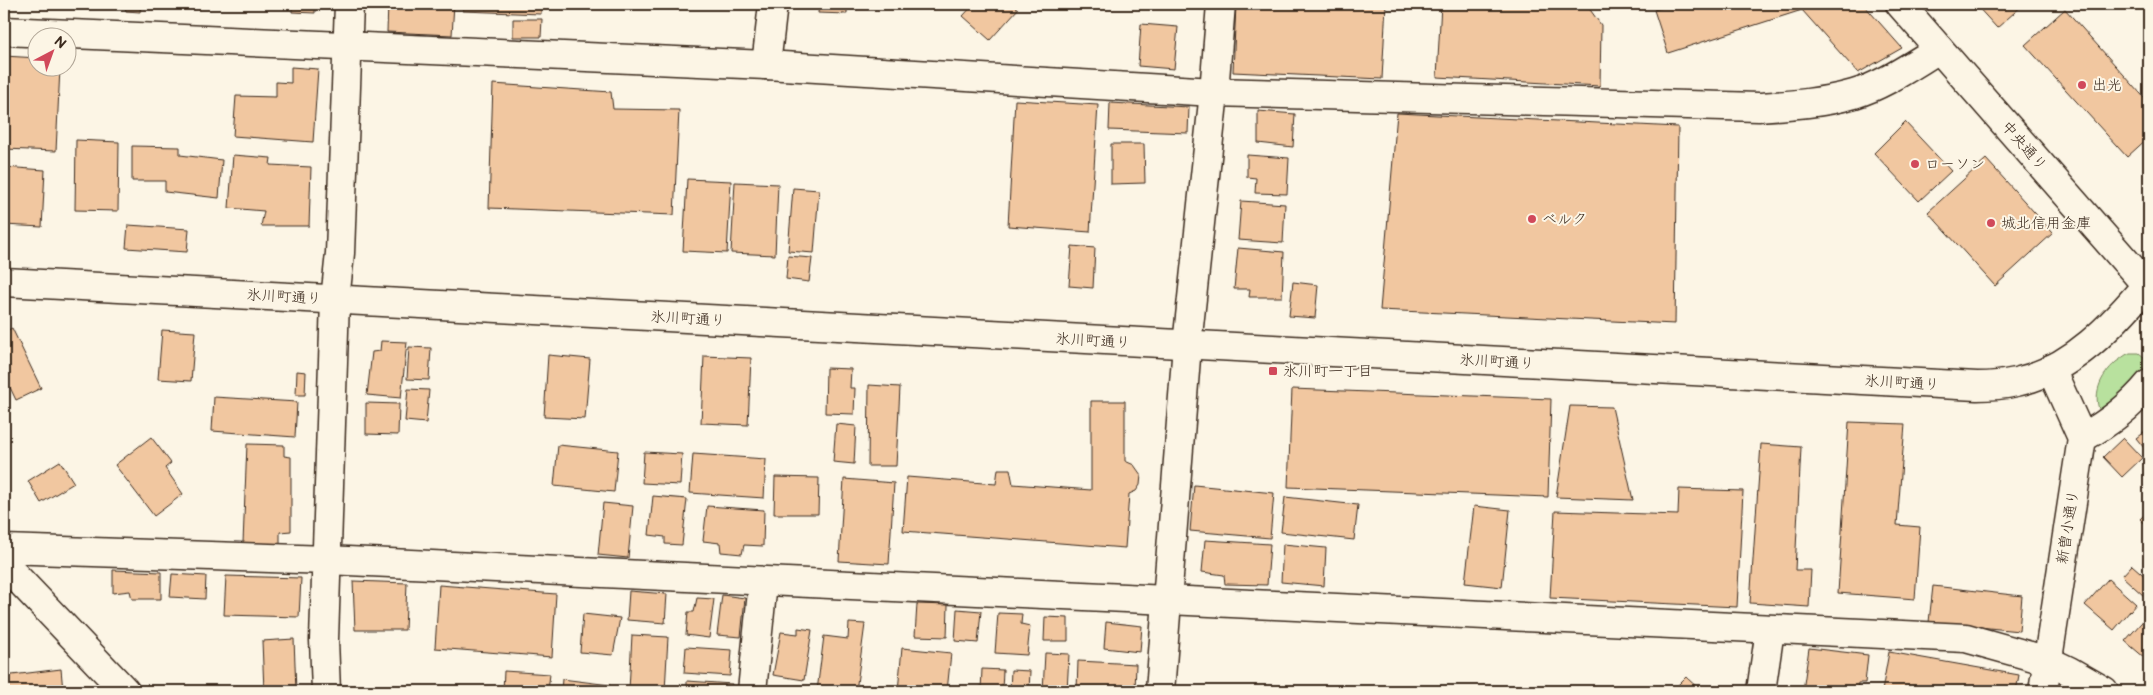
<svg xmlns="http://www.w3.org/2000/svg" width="2153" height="695" font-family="'Balsamiq Sans','Klee One',sans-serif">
<rect width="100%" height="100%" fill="#fcf5e5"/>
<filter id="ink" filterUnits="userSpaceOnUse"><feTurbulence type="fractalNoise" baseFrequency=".02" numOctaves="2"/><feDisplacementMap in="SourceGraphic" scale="10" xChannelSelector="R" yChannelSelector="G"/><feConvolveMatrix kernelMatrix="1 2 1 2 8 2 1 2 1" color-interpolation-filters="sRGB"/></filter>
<g filter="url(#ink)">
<path fill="#b8e19e" stroke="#7a865e" d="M2130,353H2139L2149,361V372L2102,416C2091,396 2100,376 2116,362C2121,359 2124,355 2130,353Z"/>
<g fill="#f1c7a0" stroke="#3b2a1e">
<polygon points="111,4 141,4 140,12 126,11 125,7 110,6"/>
<polygon points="292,4 315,4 315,13 292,12"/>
<polygon points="388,4 454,4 452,35 387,32"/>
<polygon points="463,4 541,4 541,14 463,11"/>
<polygon points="819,4 847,4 847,14 818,13"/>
<polygon points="974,4 1011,4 1018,9 990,40 963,16"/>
<polygon points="1236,4 1386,4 1382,79 1233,72"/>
<polygon points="1441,4 1586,4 1601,25 1600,86 1437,77"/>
<polygon points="1674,4 1863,4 1902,48 1858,73 1802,10 1668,53 1654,10"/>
<polygon points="1975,4 2024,4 1997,28"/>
<polygon points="2065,9 2149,103 2149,137 2127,157 2025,45"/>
<polygon points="513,19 542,19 541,37 513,37"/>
<polygon points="1141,24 1178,27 1174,69 1138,66"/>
<polygon points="4,56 38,58 38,68 60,68 56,151 4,149"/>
<polygon points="291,67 318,69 313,142 233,136 236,96 276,97 276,82 291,83"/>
<polygon points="493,84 611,92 613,109 679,110 674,215 489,208"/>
<polygon points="1015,100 1098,105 1090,232 1008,226"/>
<polygon points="1110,103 1189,107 1188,133 1109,130"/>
<polygon points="1258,111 1295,114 1293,147 1258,143"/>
<polygon points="1397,113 1678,127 1675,324 1380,310"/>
<polygon points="1905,122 1951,171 1919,201 1874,153"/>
<polygon points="76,140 119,142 118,211 75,210"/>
<polygon points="1111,144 1144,144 1145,183 1111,184"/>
<polygon points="132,146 180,147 180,155 222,160 219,198 165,192 165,181 132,181"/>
<polygon points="233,155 271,158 270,165 311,167 309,226 261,226 264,211 229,208"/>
<polygon points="1247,155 1289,158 1287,194 1255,193 1256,178 1247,177"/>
<polygon points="1986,159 2053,233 1995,286 1928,212"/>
<polygon points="4,167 45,170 42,227 4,225"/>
<polygon points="687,179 731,181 727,253 683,251"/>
<polygon points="735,182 778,184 775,255 731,253"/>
<polygon points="793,188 819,190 814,253 788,251"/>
<polygon points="1241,201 1285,204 1283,243 1238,240"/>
<polygon points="128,225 189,229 187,252 126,248"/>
<polygon points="1072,246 1095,248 1093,288 1069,286"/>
<polygon points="1238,248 1284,252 1282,297 1249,297 1250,289 1234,289"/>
<polygon points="788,256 812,258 809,282 786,279"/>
<polygon points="1293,282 1318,285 1315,318 1289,316"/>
<polygon points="12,328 41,388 16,400 4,375 4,332"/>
<polygon points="162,330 195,332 191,381 158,379"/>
<polygon points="381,341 407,342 401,398 367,395 372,352 380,351"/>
<polygon points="409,347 431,348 429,380 407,379"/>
<polygon points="548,355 590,359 585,419 544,417"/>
<polygon points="704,356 751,358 748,425 701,423"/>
<polygon points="826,368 851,369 850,388 855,388 854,414 825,413"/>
<polygon points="297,371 306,372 305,395 296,395"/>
<polygon points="869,385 900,387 896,466 868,466"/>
<polygon points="408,389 429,390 426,423 405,421"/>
<polygon points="1292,389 1551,399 1548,497 1288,487"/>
<polygon points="214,397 297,402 295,437 212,431"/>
<polygon points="1091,401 1125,401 1125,461 1134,465 1141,475 1140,485 1136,491 1129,494 1125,548 903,531 907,477 996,484 998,469 1010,469 1013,484 1091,490"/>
<polygon points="366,403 399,404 398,435 366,434"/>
<polygon points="1570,406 1612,407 1633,500 1556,497"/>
<polygon points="1849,422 1905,424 1897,525 1920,527 1915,599 1838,593"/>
<polygon points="836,424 856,426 854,464 833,462"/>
<polygon points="2149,428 2149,454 2136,438"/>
<polygon points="151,437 171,463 165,468 183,494 154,516 115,465"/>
<polygon points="2123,438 2142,458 2122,477 2103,457"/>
<polygon points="247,444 284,445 284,456 291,457 291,531 280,532 280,545 243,543"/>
<polygon points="1761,444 1801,447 1795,570 1811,570 1809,607 1750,603"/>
<polygon points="558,445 618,451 614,492 554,486"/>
<polygon points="644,452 682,454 680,485 642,483"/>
<polygon points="693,454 766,459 764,498 690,493"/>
<polygon points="60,461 74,483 41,503 28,481"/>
<polygon points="775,477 819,478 818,514 774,514"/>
<polygon points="844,479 894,483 889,564 839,561"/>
<polygon points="1194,485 1274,493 1270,538 1190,531"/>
<polygon points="1679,489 1743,491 1737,607 1550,598 1555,511 1678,515"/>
<polygon points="653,496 687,499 682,545 665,544 665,537 649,535"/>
<polygon points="1285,497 1358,505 1354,540 1281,532"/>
<polygon points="603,503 633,506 628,558 598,555"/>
<polygon points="707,506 764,510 763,546 744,545 742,554 721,552 720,543 703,541"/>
<polygon points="1474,506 1510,510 1502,587 1465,583"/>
<polygon points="2149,510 2149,527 2140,519"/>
<polygon points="1205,540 1270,544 1267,585 1225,584 1224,575 1202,572"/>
<polygon points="1283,544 1326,548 1324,586 1281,582"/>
<polygon points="2132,565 2149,580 2149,590 2144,596 2122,576"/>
<polygon points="113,570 161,572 161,599 132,599 130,591 113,593"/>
<polygon points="172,574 206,576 205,599 170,597"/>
<polygon points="226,576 301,578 299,617 224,615"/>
<polygon points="2108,579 2136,604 2114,630 2085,605"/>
<polygon points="353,581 407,583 405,630 355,630"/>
<polygon points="439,585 556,594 552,657 435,648"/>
<polygon points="1933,586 2022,596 2019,631 1929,622"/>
<polygon points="629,591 667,594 665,623 627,620"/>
<polygon points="722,595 745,598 741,637 717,635"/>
<polygon points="697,598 714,599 709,638 686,635 688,612 694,612"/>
<polygon points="917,604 948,605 947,637 915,636"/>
<polygon points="957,609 981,611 978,643 955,641"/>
<polygon points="998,613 1022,614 1021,624 1030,626 1027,655 995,653"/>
<polygon points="583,614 620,618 613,655 580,652"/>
<polygon points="2149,614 2149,654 2145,658 2125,641"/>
<polygon points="1045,617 1068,618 1068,641 1044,641"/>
<polygon points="1106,622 1142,626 1140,652 1104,648"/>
<polygon points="849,623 865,624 856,691 817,691 824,636 848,639"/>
<polygon points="798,628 812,630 804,680 773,675 781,632 798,634"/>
<polygon points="632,635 668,637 665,691 629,690"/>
<polygon points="294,639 296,691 264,691 262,641"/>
<polygon points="686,647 732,650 730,676 684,673"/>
<polygon points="902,648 951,653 947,691 898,691"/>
<polygon points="1809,648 1868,655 1865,683 1858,683 1857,691 1803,691"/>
<polygon points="1889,652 2019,675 2016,691 1882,691"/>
<polygon points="1045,653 1069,654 1067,691 1043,691"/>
<polygon points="1078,661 1136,664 1135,691 1077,690"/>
<polygon points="61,669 63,691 4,691 4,676"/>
<polygon points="982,669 1003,670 1002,691 981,691"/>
<polygon points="1011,670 1030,671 1029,691 1010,691"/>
<polygon points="504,671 550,674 548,691 503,691"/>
<polygon points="1686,677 1701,691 1682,691 1677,686"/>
<polygon points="562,679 610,685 609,691 561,691"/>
<polygon points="687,681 732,684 731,691 687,691"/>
</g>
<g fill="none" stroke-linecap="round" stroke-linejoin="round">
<defs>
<g id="minor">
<polyline points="1900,4 2149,288"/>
<path d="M4,31L766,65L1214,92L1759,107C1790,105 1823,103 1854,94C1884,85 1912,65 1939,49"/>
<polyline points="766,65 773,4"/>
<path d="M4,282L1977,386C1990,386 2003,385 2016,382C2072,370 2114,324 2149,282"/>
<path d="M2082,438C2107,424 2131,406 2149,384"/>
<polyline points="4,549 327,560 1966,638 2048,661 2069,671 2104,691"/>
<polyline points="326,691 324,640 335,300 340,253 349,4"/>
<polyline points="752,691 763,582"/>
<polyline points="1160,691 1187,345 1214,92 1221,4"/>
<polyline points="1761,691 1770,630"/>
<polyline points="2043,691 2082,438 2051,369"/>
</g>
<polyline id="major" points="4,564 125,691"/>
</defs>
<use href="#minor" stroke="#3b2a1e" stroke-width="31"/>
<use href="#major" stroke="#3b2a1e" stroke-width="31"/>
<use href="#minor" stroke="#fcf5e5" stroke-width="28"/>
<use href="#major" stroke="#fcf5e5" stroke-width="28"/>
</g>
</g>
<g fill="#d1495b" stroke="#fcf5e5" stroke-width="2">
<circle cx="2082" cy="85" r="5"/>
<circle cx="1915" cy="164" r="5"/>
<circle cx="1532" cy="219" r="5"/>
<circle cx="1991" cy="223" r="5"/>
<rect x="1268" y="366" width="10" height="10" rx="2.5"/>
</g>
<g text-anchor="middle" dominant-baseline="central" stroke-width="4" stroke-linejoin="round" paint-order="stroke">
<g font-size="15" fill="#3b2a1e" stroke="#fcf5e5" text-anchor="start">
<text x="2092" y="85">出光</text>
<text x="1925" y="164">ローソン</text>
<text x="1542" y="219">ベルク</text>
<text x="2001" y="223">城北信用金庫</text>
<text x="1283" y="371">氷川町一丁目</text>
</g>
<g font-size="15" fill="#3b2a1e" stroke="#fcf5e5">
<text transform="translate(2024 146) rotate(49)">中央通り</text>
<text transform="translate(284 297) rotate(3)">氷川町通り</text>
<text transform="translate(688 319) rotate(3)">氷川町通り</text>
<text transform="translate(1093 341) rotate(3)">氷川町通り</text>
<text transform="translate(1497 362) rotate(3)">氷川町通り</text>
<text transform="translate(1902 383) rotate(3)">氷川町通り</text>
<text transform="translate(2068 527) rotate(-81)">新曽小通り</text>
</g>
</g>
<rect width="2153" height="695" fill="none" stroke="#fcf5e5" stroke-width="20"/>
<rect x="10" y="10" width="2133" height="675" fill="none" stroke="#3b2a1e" stroke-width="2" filter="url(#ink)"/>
<g transform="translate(52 52) rotate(41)"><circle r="24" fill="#fcf5e5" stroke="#afa495"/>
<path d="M0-4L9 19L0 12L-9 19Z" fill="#d1495b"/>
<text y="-8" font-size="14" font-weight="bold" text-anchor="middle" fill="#3b2a1e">N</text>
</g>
</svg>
